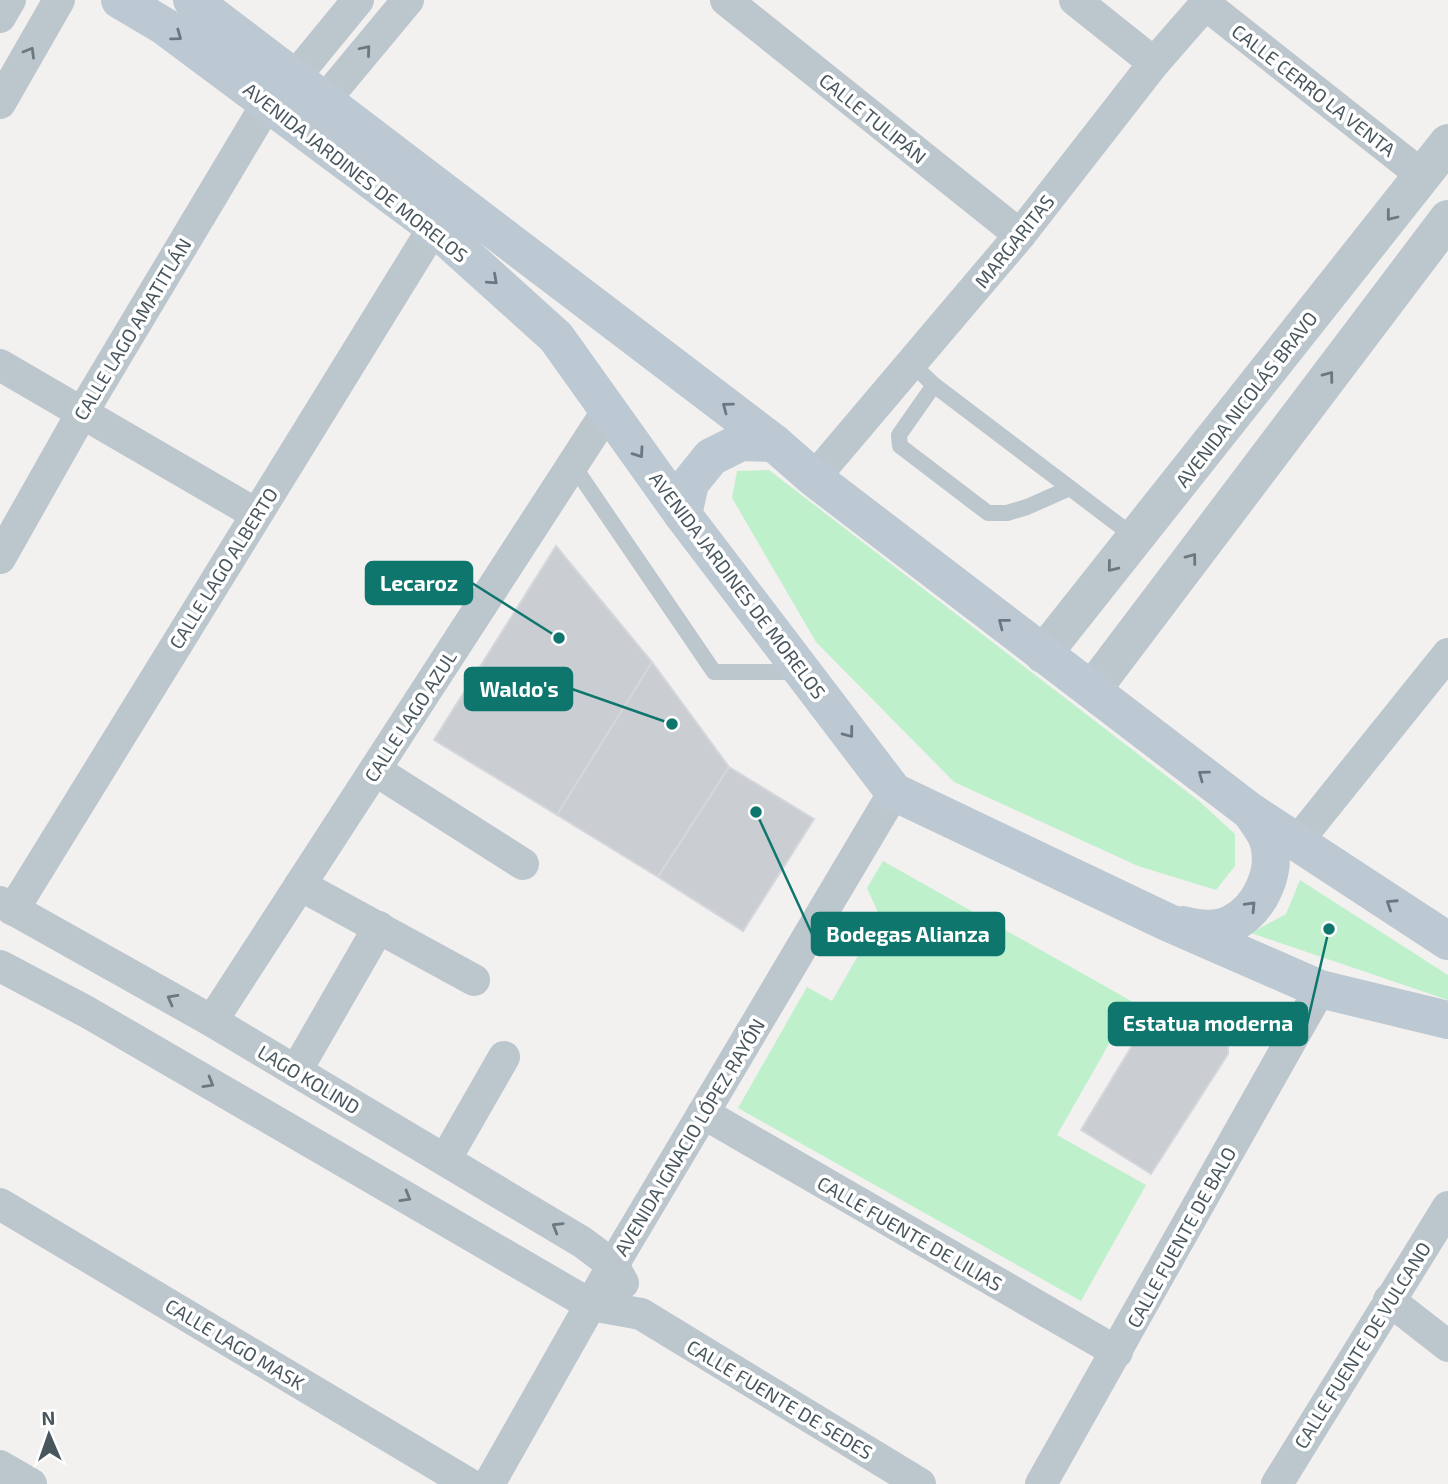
<svg xmlns="http://www.w3.org/2000/svg" width="1448" height="1484" font-family="'Exo 2',sans-serif">
<rect width="100%" height="100%" fill="#f3f0f0"/>
<g fill="#bff0cc">
<polygon points="769,470 1199,801 1235,834 1235,866 1216,890 1138,866 954,782 816,642 732,498 737,471"/>
<polygon points="883,861 1133,1002 1057,1135 1146,1185 1081,1301 738,1108 807,987 832,1001 880,917 867,888"/>
<polygon points="1300,880 1448,975 1448,1000 1251,933 1286,914"/>
</g>
<g fill="#caced3" stroke="#d4d7dc" stroke-width="2">
<polygon points="556,546 652,662 557,815 434,740"/>
<polygon points="652,662 729,767 658,877 557,815"/>
<polygon points="729,767 814,819 743,931 658,877"/>
<polygon points="1158,1003 1228,1031 1228,1054 1151,1174 1081,1130"/>
</g>
<g fill="none" stroke-linecap="round" stroke-linejoin="round">
<g stroke="#bcc6cd" stroke-width="16">
<polyline points="912,364 934,385 1136,538"/>
<polyline points="934,385 899,435 900,446 988,513 1007,513 1027,507 1070,488"/>
<polyline points="573,465 714,672 797,672"/>
</g>
<g stroke="#bcc6cd" stroke-width="32">
<polyline points="726,0 1020,235"/>
<polyline points="1075,0 1154,63"/>
<polyline points="1205,4 1423,176"/>
<polyline points="0,17 10,0"/>
<polyline points="294,78 358,0"/>
<polyline points="324,101 408,0"/>
<polyline points="0,103 59,0"/>
<polyline points="0,365 256,514"/>
<polyline points="814,478 1020,235 1154,63 1209,0"/>
<polyline points="0,558 82,413 268,102"/>
<polyline points="375,770 523,864"/>
<polyline points="1296,843 1448,654"/>
<polyline points="300,885 474,980"/>
<polyline points="0,902 212,1021 582,1242 613,1265 623,1283"/>
<polyline points="13,910 434,227"/>
<polyline points="0,966 87,1012 591,1305 641,1314 920,1484"/>
<polyline points="212,1021 608,410"/>
<polyline points="296,1071 379,927"/>
<polyline points="703,1113 1117,1352"/>
<polyline points="445,1160 504,1057"/>
<polyline points="0,1204 469,1484"/>
<polyline points="1389,1300 1448,1346"/>
<polyline points="0,1466 31,1484"/>
<polyline points="489,1484 613,1265 894,792"/>
<polyline points="1041,1484 1320,989"/>
<polyline points="1277,1484 1448,1207"/>
</g>
<g stroke="#bcc6cd" stroke-width="38">
<polyline points="1043,654 1448,143"/>
<polyline points="1092,690 1448,219"/>
</g>
<g stroke="#bcc9d2" stroke-width="38">
<polyline points="120,0 164,26 434,227 556,337 683,515 894,792 1167,922 1320,989 1448,1020"/>
<polyline points="192,0 774,443 814,478 1251,812 1448,941"/>
<polyline points="683,515 690,483 711,457 741,442 774,443"/>
<path d="M1183,925C1198,929 1216,931 1231,924C1260,910 1278,871 1268,840C1265,831 1256,820 1251,812"/>
</g>
</g>
<defs><path id="oneway-chevron" d="M-2-3.5L2.5 0L-2 3.5" fill="none" stroke-width="1.6" stroke-linecap="round" stroke-linejoin="round" transform="scale(1.75)"/></defs>
<g stroke="#6b7881">
<use href="#oneway-chevron" transform="translate(177 36) rotate(36)"/>
<use href="#oneway-chevron" transform="translate(493 280) rotate(42)"/>
<use href="#oneway-chevron" transform="translate(727 407) rotate(-143)"/>
<use href="#oneway-chevron" transform="translate(639 453) rotate(55)"/>
<use href="#oneway-chevron" transform="translate(1003 623) rotate(-142)"/>
<use href="#oneway-chevron" transform="translate(849 733) rotate(53)"/>
<use href="#oneway-chevron" transform="translate(1203 775) rotate(-143)"/>
<use href="#oneway-chevron" transform="translate(1391 904) rotate(-147)"/>
<use href="#oneway-chevron" transform="translate(1251 906) rotate(-46)"/>
</g>
<g stroke="#6b787f">
<use href="#oneway-chevron" transform="translate(366 50) rotate(-50)"/>
<use href="#oneway-chevron" transform="translate(30 52) rotate(-60)"/>
<use href="#oneway-chevron" transform="translate(1391 216) rotate(128)"/>
<use href="#oneway-chevron" transform="translate(1329 376) rotate(-53)"/>
<use href="#oneway-chevron" transform="translate(1192 558) rotate(-53)"/>
<use href="#oneway-chevron" transform="translate(1112 567) rotate(129)"/>
<use href="#oneway-chevron" transform="translate(172 999) rotate(-151)"/>
<use href="#oneway-chevron" transform="translate(209 1083) rotate(30)"/>
<use href="#oneway-chevron" transform="translate(406 1197) rotate(30)"/>
<use href="#oneway-chevron" transform="translate(557 1227) rotate(-149)"/>
</g>
<g text-anchor="middle" dominant-baseline="central" stroke-width="7" stroke-linejoin="round" paint-order="stroke">
<g font-size="19" fill="#48565e" stroke="#fff">
<text transform="translate(1314 90) rotate(38)">CALLE CERRO LA VENTA</text>
<text transform="translate(873 118) rotate(39)">CALLE TULIPÁN</text>
<text transform="translate(356 172) rotate(38)">AVENIDA JARDINES DE MORELOS</text>
<text transform="translate(1014 241) rotate(-51)">MARGARITAS</text>
<text transform="translate(132 329) rotate(-59)">CALLE LAGO AMATITLÁN</text>
<text transform="translate(1246 399) rotate(-52)">AVENIDA NICOLÁS BRAVO</text>
<text transform="translate(223 568) rotate(-58)">CALLE LAGO ALBERTO</text>
<text transform="translate(738 585) rotate(53)">AVENIDA JARDINES DE MORELOS</text>
<text transform="translate(410 716) rotate(-57)">CALLE LAGO AZUL</text>
<text transform="translate(309 1079) rotate(31)">LAGO KOLIND</text>
<text transform="translate(689 1137) rotate(-59)">AVENIDA IGNACIO LÓPEZ RAYÓN</text>
<text transform="translate(910 1233) rotate(30)">CALLE FUENTE DE LILIAS</text>
<text transform="translate(1181 1237) rotate(-61)">CALLE FUENTE DE BALO</text>
<text transform="translate(235 1344) rotate(31)">CALLE LAGO MASK</text>
<text transform="translate(1362 1345) rotate(-58)">CALLE FUENTE DE VULCANO</text>
<text transform="translate(780 1399) rotate(31)">CALLE FUENTE DE SEDES</text>
</g>
</g>
<path fill="none" stroke="#0f766e" stroke-width="2.5" d="M559 638L472 583M672 724L572 689M756 812L812 934M1329 929L1307 1024"/>
<g fill="#0f766e" stroke="#fff" stroke-width="2.5">
<circle cx="559" cy="638" r="7"/>
<circle cx="672" cy="724" r="7"/>
<circle cx="756" cy="812" r="7"/>
<circle cx="1329" cy="929" r="7"/>
</g>
<g fill="#0f766e" stroke="#0f766e" stroke-width="2.5">
<rect x="366" y="562" width="106" height="42" rx="7"/>
<rect x="465" y="668" width="107" height="42" rx="7"/>
<rect x="812" y="913" width="192" height="42" rx="7"/>
<rect x="1109" y="1003" width="198" height="42" rx="7"/>
</g>
<g font-size="21" text-anchor="middle" font-weight="bold" fill="#fff">
<text x="419" y="591">Lecaroz</text>
<text x="519" y="697">Waldo's</text>
<text x="908" y="942">Bodegas Alianza</text>
<text x="1208" y="1031">Estatua moderna</text>
</g>
<g transform="translate(49 1435) rotate(358)" stroke="#ffffff" stroke-width="5" paint-order="stroke">
<path d="M0-5L12 26L0 18L-12 26Z" fill="#48565e"/>
<text y="-10" font-size="19" font-weight="bold" text-anchor="middle" fill="#48565e">N</text>
</g>
</svg>
